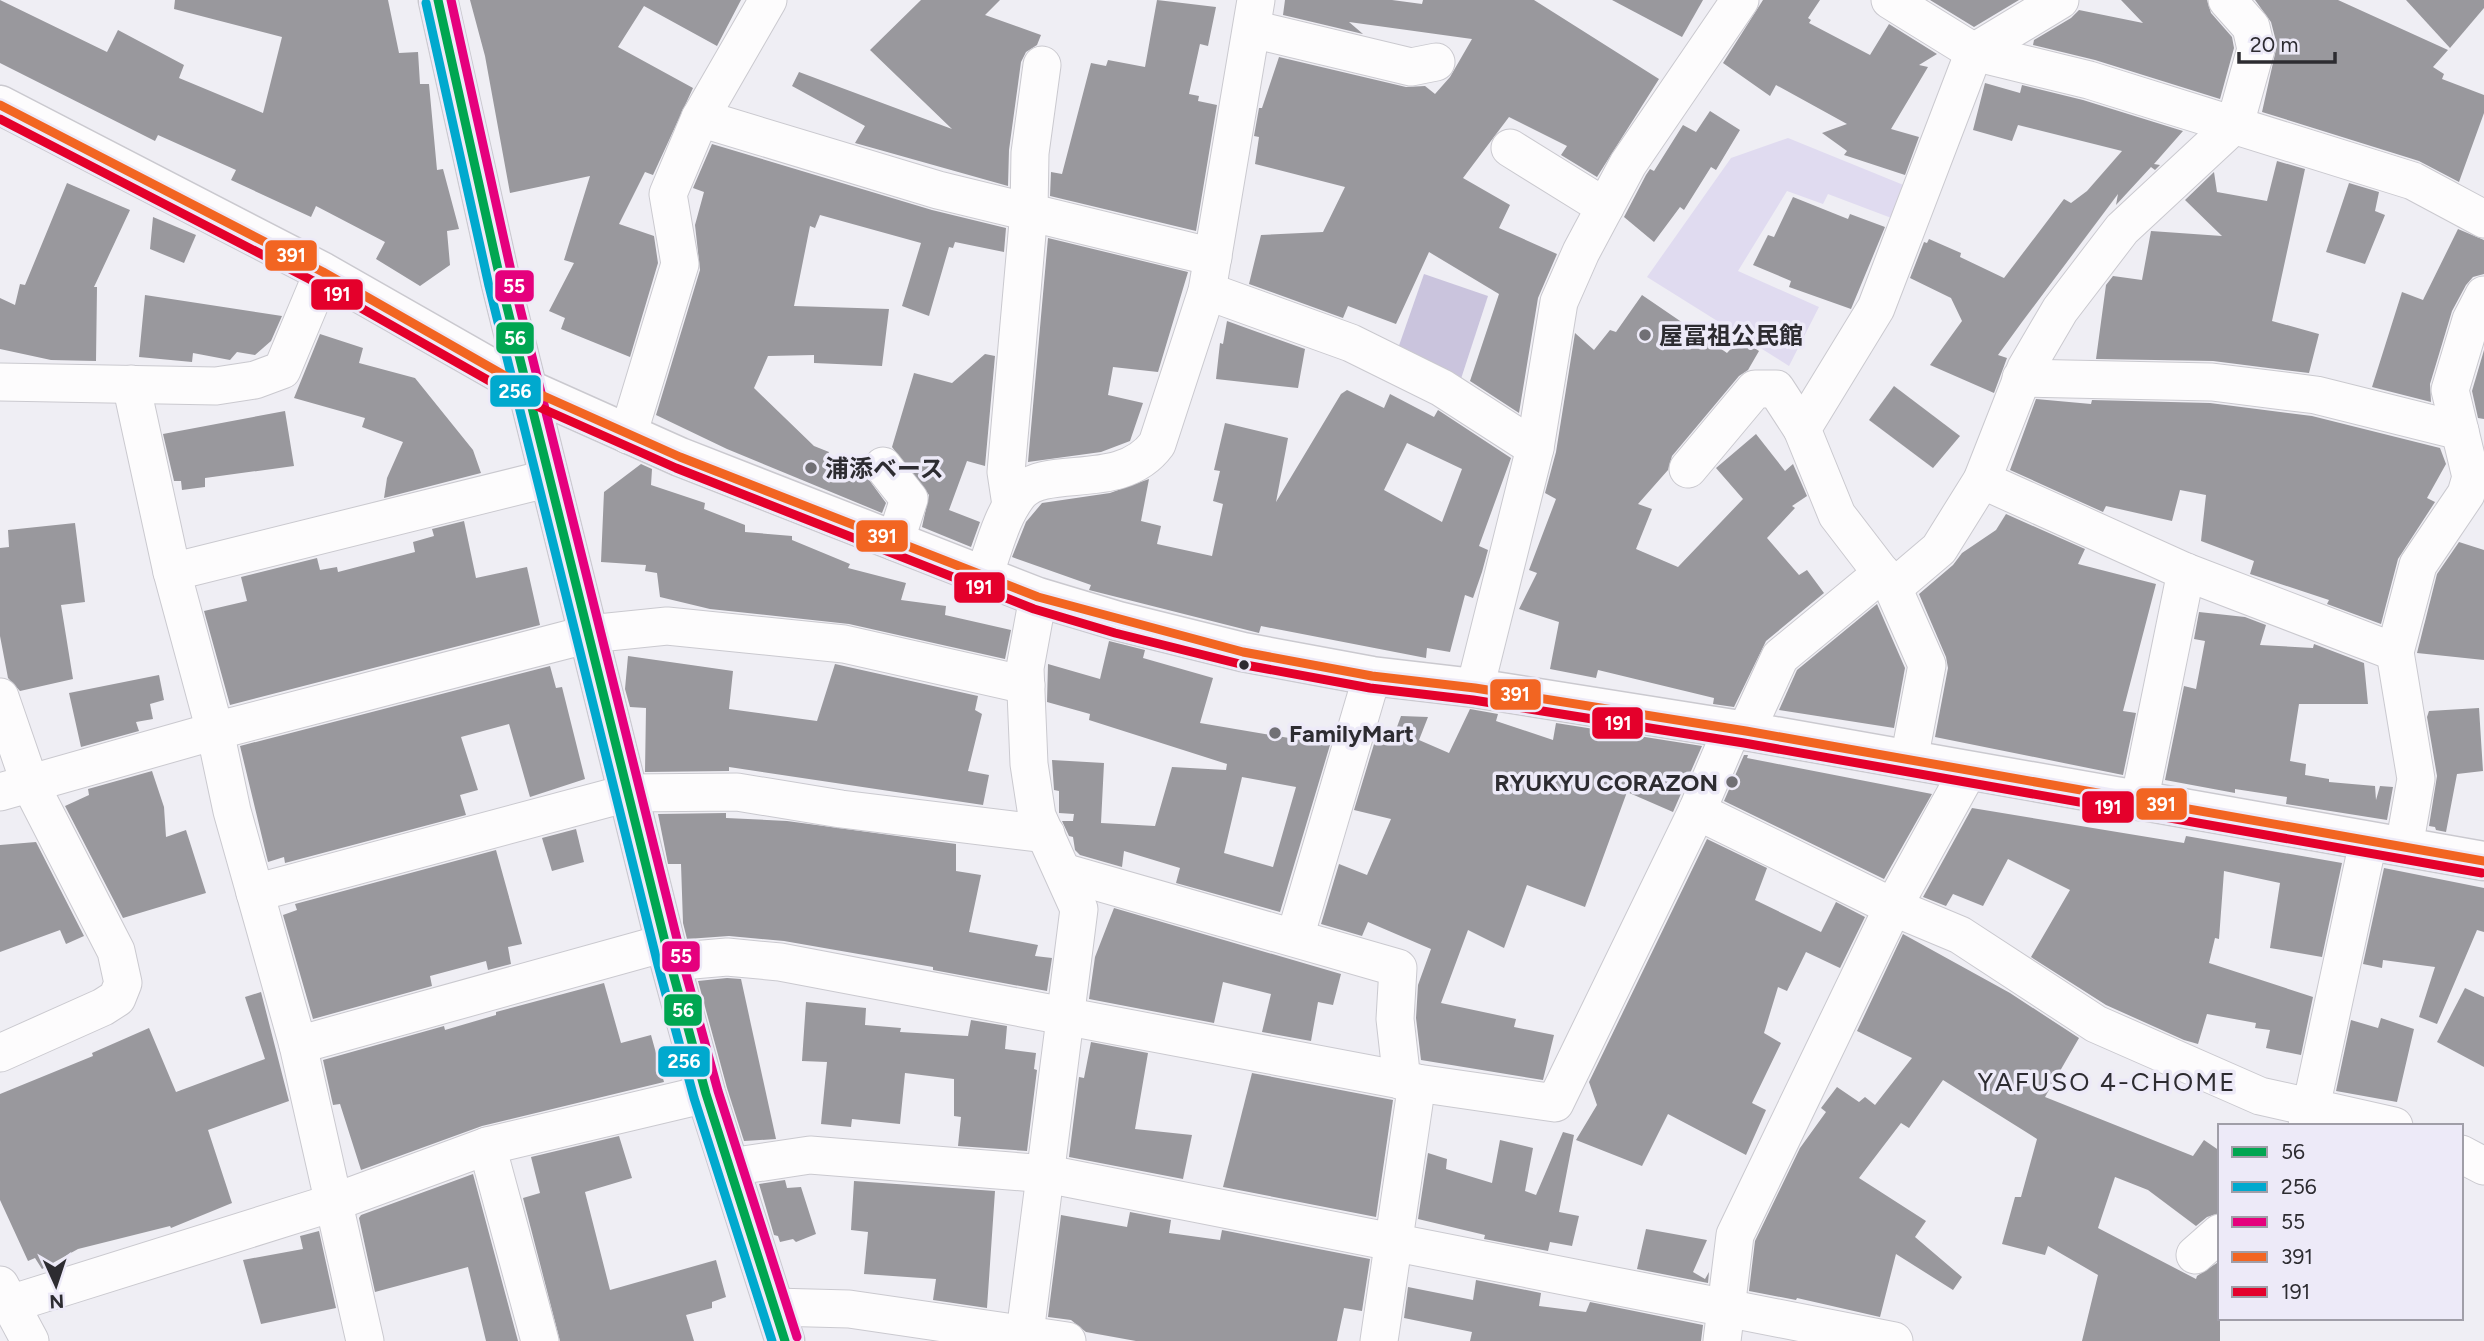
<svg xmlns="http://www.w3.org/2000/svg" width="2484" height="1341" font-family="Figtree,'Noto Sans JP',sans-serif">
<rect width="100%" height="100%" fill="#efeef4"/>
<polygon fill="#e0dbf0" points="1788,138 1906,186 1894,219 1828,194 1823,204 1787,191 1738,271 1819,307 1789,366 1647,277 1731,158"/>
<polygon fill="#cac4dd" points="1424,274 1488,296 1458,388 1395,357"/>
<g fill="#99989d" fill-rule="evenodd">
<polygon points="0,0 107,52 118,30 184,65 179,78 263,113 282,37 174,9 175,0 388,0 399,53 418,52 420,84 429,84 437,170 443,169 459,229 447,231 450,265 420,286 376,259 385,242 316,206 311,217 231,180 236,170 158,135 155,141 0,63"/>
<polygon points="470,0 741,0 717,46 644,6 618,47 693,88 653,175 645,172 619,224 654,236 658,263 630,357 561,329 565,318 549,311 574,263 564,260 590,176 510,193 485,56"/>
<polygon points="921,0 1000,0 985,15 1041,35 1037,45 1026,52 1021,62 1009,150 1008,186 855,143 865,126 792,86 799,72 952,129 870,50"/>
<polygon points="1157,0 1216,7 1208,46 1200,44 1189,94 1199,96 1198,101 1217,105 1196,231 1050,196 1051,172 1062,174 1091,63 1106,66 1108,60 1145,67"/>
<polygon points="1285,0 1392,0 1422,4 1423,0 1534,0 1659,79 1597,177 1561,155 1567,146 1509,117 1463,178 1510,205 1499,228 1557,254 1538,298 1519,413 1470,381 1499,294 1429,252 1396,324 1348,306 1343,318 1249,284 1261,235 1323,232 1345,187 1255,164 1259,137 1254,136 1259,108 1262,108 1279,57 1406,87 1425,86 1435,94 1450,77 1472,39 1349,22 1363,34 1283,15"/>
<polygon points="1612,0 1703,0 1682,37"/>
<polygon points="1763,0 1820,0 1808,18 1811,20 1809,23 1870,55 1889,24 1937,54 1919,65 1928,67 1891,129 1919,137 1905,175 1844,155 1847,151 1822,133 1847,124 1776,85 1770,96 1723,63"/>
<polygon points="1930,0 2019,0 1974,27"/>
<polygon points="2121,0 2207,0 2211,13 2232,37 2234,48 2220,99 2095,60 2033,45 2034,40 2071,18 2079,10 2143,23"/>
<polygon points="2255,0 2338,0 2448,50 2433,67 2444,74 2442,79 2484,95 2484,113 2459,182 2419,161 2262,112 2277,45 2271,22"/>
<polygon points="2406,0 2484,0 2484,8 2450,48"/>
<polygon points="1985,83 2020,93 2022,85 2083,100 2183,131 2154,164 2160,165 2155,170 2151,167 2116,205 2118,194 2022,322 1998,355 2007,358 1994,393 1930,365 1962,321 1951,298 1910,278 1924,242 1927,243 1929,239 1961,253 1960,257 2004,278 2064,199 2071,203 2087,191 2122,151 2018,125 2012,141 1973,130"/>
<polygon points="1710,111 1740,130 1716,170 1711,167 1684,210 1680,207 1654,242 1624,217 1646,175 1650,169 1654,171 1683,125 1696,132"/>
<polygon points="712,144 932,210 1006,228 1004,252 955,242 953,248 949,247 929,316 902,306 921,243 820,215 815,228 810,226 794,306 889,309 882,366 814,363 814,355 768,356 754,388 814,446 829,452 827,456 864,473 886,503 882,513 727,449 656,415 700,270 695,225 704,192 693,188"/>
<polygon points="2277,161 2305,169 2272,321 2319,334 2309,373 2213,361 2096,359 2106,285 2113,276 2142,280 2151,231 2222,236 2185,200 2214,172 2217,192 2267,201"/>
<polygon points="67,183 130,210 94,287 97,287 96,361 51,360 0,349 0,298 15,305 20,284 25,285"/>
<polygon points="2349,183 2379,192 2375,211 2385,215 2365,264 2326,252"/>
<polygon points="1793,197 1848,219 1850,214 1885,227 1851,309 1789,287 1791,281 1753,265 1768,235 1774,237"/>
<polygon points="153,217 196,235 184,263 150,249"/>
<polygon points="2458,229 2484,240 2484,274 2473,277 2466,285 2452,311 2430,384 2431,402 2372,387 2402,292 2423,300"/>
<polygon points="1048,238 1188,272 1158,372 1113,367 1108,395 1143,403 1130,441 1101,452 1028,462"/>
<polygon points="145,295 282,316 271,341 255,355 237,352 230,360 193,353 192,362 139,357"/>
<polygon points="1642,295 1727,353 1740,339 1759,351 1748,370 1739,376 1672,456 1668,470 1638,504 1652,509 1636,549 1678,567 1743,499 1716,468 1756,434 1785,471 1793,464 1807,496 1792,506 1795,508 1767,538 1799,575 1807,570 1824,593 1766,641 1734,707 1713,704 1714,698 1598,670 1596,678 1550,669 1559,622 1519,609 1537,573 1529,570 1556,499 1545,493 1556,452 1575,333 1594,350 1610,330 1616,332"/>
<polygon points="1227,321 1305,349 1298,388 1216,379 1220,343 1223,344"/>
<polygon points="320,334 363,348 359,363 415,378 473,450 481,473 384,498 387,478 403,442 362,427 365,418 294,398"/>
<polygon points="2484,350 2484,419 2478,418 2472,391"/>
<polygon points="985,354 995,356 985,466 967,461 949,510 980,522 971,547 922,527 929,495 892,447 914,373 952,383"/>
<polygon points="1894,386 1960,436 1933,468 1869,420"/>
<path d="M1347,390L1384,408L1390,394L1434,417L1438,410L1511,458L1479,546L1488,550L1482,572L1473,598L1465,595L1450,652L1427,648L1426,658L1261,626L1259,633L1089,590L1091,585L1012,557L1026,522L1042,503L1110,493L1149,479L1141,521L1161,526L1157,544L1212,556L1223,504L1213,501L1220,471L1214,470L1225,423L1288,438L1276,502L1341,394ZM1407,443L1462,469L1442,522L1384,490Z"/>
<polygon points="2036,399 2091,404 2092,400 2210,403 2312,416 2440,448 2446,464 2427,498 2435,502 2398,559 2381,624 2327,604 2329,600 2250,574 2254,561 2201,541 2206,495 2180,490 2172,521 2106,506 2103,512 2010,470"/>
<polygon points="285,411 294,466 205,478 205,487 182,490 181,481 174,481 163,434"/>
<polygon points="641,464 652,469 651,485 705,503 704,509 745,525 745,532 792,536 792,540 850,564 848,568 906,583 901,600 946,606 945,615 1011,630 1005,659 849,624 710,609 660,597 657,573 645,571 646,565 601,562 604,492"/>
<polygon points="2006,514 2085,549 2078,564 2156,584 2123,711 2136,713 2123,775 1935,737 1948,668 1946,657 1919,594 1953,565 1962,553 1996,530"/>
<polygon points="464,521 476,578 527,567 540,625 230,705 204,611 247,601 241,577 317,558 320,570 337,567 338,572 415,552 413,542 434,536 432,529"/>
<polygon points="75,523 85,602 61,605 73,679 20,691 8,678 0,636 0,548 9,547 8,530"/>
<polygon points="2459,542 2484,550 2484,660 2417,653 2437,574"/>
<polygon points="1877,604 1905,668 1894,728 1779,710 1797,670"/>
<polygon points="2199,612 2245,617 2266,625 2260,645 2313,648 2314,644 2364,663 2368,704 2299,704 2290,761 2306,764 2305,775 2329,779 2329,782 2375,786 2376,800 2380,786 2393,787 2387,820 2286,804 2287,797 2235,789 2235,793 2165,780 2184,686 2196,689 2205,641 2194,639"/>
<path d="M1109,641L1145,650L1143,658L1213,678L1200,723L1330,745L1280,912L1176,883L1180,868L1124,851L1122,867L1080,855L1075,850L1073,837L1069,836L1062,821H1073L1074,814L1059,813V791L1054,790L1052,760L1104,763L1101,823L1155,826L1172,767L1226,770L1227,764L1089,720L1090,714L1047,702L1048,664L1100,679ZM1242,777L1296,787L1273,867L1224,853Z"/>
<polygon points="628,656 733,671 729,709 817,721 835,664 978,696 975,710 982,714 968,771 989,775 983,805 729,767 729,771 645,772 646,708 630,707 625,689"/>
<polygon points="550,666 556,688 562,687 585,779 530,797 509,724 461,737 478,790 460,795 466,815 285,863 284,857 268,862 240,746"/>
<polygon points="159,675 164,700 150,704 153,719 136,722 139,731 81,747 69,693"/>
<polygon points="2479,708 2483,771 2457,774 2446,832 2436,830 2435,827 2429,826 2437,776 2427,717 2429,711"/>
<polygon points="1470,709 1498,714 1496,721 1553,740 1556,723 1702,746 1673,812 1627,792 1585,907 1527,885 1504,948 1468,930 1441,1003 1516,1019 1514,1027 1554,1035 1543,1080 1421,1060 1416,1018 1418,985 1431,949 1368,922 1362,936 1321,924 1339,864 1367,875 1391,819 1354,810 1378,731 1394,735 1401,716 1428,717 1419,740 1449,753"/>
<polygon points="1744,755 1748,755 1747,758 1932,794 1884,879 1724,801"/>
<polygon points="152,771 164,807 166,837 186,830 206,893 123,918 65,806 89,795 88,789"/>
<polygon points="1972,808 2184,843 2186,836 2342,863 2322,957 2270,948 2280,883 2224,871 2219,939 2215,938 2209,963 2313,997 2301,1055 2266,1048 2270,1030 2255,1028 2256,1023 2207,1014 2198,1044 2184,1040 2106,1005 2031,957 2070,890 2008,859 1983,906 1953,894 1946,906 1923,897"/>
<polygon points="726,813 726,818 787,821 956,844 956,871 981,875 969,932 1038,945 1035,956 1052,958 1047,991 933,970 933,967 784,941 729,936 687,939 683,923 681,864 668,864 658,814"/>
<polygon points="576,829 584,862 552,871 542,838"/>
<polygon points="1707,839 1767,868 1755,900 1821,932 1836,902 1865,917 1840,968 1806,952 1787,991 1778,987 1764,1033 1781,1043 1752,1103 1766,1110 1746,1155 1668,1114 1642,1166 1576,1140 1597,1105 1589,1082"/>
<polygon points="36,842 84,936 66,944 60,930 0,952 0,845"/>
<polygon points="496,850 522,944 508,947 511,964 488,970 486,961 430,976 432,986 313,1019 283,915 297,910 295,904"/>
<polygon points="2384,868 2484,888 2484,932 2477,930 2437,1024 2419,1017 2435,967 2383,960 2382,968 2363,964"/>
<polygon points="1114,908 1341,974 1333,1005 1318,1002 1311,1041 1262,1032 1271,994 1223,982 1214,1023 1089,999 1095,957"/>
<polygon points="1903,934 2010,993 2079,1038 2045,1097 2193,1156 2204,1140 2220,1151 2220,1213 2207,1217 2196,1226 2148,1190 2115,1177 2098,1228 2196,1279 2197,1276 2220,1261 2220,1341 2082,1341 2098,1275 2048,1246 2045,1255 2002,1244 2015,1197 2021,1197 2037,1139 1943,1080 1909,1128 1901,1123 1859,1178 1926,1221 1915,1237 1962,1277 1953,1290 1896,1254 1880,1317 1797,1298 1796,1300 1749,1291 1755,1241 1800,1148 1826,1112 1821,1108 1837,1087 1859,1102 1865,1097 1875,1105 1912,1058 1857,1031"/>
<polygon points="727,978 741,979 776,1139 744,1141 727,1088 698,981"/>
<polygon points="604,983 621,1043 651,1035 664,1082 482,1126 361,1170 340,1104 333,1105 323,1060 444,1026 445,1030 496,1015 496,1012"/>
<polygon points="2465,988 2484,997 2484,1067 2437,1042"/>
<polygon points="261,992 289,1101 208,1130 232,1203 171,1228 170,1226 78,1249 42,1269 35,1258 28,1261 0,1200 0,1094 93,1056 92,1053 149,1028 176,1092 265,1059 245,997"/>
<polygon points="806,1002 866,1008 865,1025 901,1028 900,1032 968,1036 971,1020 1007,1026 1005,1049 1036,1053 1034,1069 1037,1070 1027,1151 958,1146 961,1117 954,1116 954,1079 905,1073 900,1124 852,1119 851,1127 821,1124 827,1062 802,1061"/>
<polygon points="2381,1018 2414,1029 2397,1102 2336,1091 2351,1020 2378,1028"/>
<polygon points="1091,1042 1148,1053 1135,1129 1192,1135 1183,1179 1069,1157 1079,1077 1084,1078"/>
<polygon points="1252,1073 1393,1100 1376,1217 1223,1187"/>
<polygon points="1563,1132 1574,1135 1559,1212 1579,1216 1572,1246 1550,1242 1548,1251 1484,1239 1485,1235 1418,1219 1428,1153 1447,1159 1446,1169 1492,1183 1500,1140 1533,1148 1525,1191 1536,1195"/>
<polygon points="619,1136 632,1178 585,1192 610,1290 716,1260 726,1297 712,1302 712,1308 686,1315 694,1341 560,1341 523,1198 540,1193 531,1157"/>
<polygon points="473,1174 518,1341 486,1341 468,1267 375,1292 359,1218 361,1215"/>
<polygon points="785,1180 787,1188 801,1187 816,1234 796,1242 793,1239 780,1242 778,1236 774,1235 759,1184"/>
<polygon points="854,1181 995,1191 987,1308 933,1300 936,1279 864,1274 868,1232 851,1230"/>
<polygon points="1130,1212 1171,1220 1169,1233 1220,1240 1222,1230 1370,1259 1362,1311 1344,1308 1337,1341 1136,1341 1086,1332 1071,1320 1048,1317 1061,1215 1127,1227"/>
<polygon points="1646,1229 1707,1240 1693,1272 1705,1279 1709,1272 1708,1283 1637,1269"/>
<polygon points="319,1231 336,1308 261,1324 243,1260 303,1249 300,1236"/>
<polygon points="1476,1280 1541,1293 1539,1306 1586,1312 1590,1302 1703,1325 1701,1341 1470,1341 1472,1332 1404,1318 1408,1287 1473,1300"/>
</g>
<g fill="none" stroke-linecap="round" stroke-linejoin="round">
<defs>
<g id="minor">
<polyline points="1890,0 1974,52 2089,80 2413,181 2484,219"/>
<polyline points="1252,29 1411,67 1436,62"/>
<polyline points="700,118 938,190 1213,257"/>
<polyline points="1510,148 1605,207"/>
<polyline points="1207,291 1351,343 1442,388 1535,448"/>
<polyline points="2021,378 2212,382 2316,395 2460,431"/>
<polyline points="0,382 216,386 255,380 282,370 323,272"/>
<polyline points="131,384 172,572 215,731 232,811 298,1045 365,1341"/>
<polyline points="628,435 680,264 668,194 700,118 768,0"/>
<polyline points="883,466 909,499 895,542"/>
<polyline points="1688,469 1755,389 1776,389 1802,429"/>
<polyline points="1982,480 2186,572 2395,652"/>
<polyline points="1011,505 1006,472 1029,211 1030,153 1042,65"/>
<polyline points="172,572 550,478"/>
<path d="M983,578C993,552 1001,515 1020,493C1047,463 1121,493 1157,444L1207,291L1256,0"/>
<polyline points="1893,588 1939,549 1982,480 2026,368 2060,310 2122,229 2235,124 2256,49 2251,27 2227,0"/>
<polyline points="1475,688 1535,448 1559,302 1581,252 1628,164 1740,0"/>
<polyline points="0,697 30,784 116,951 123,983 117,998 103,1007 0,1053"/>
<polyline points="1746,731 1780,657 1882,573"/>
<polyline points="1909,760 1927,665 1893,588 1837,515 1802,429 1876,308 1974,52 2060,0"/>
<polyline points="0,792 215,731 589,634 667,626 844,644 1026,685"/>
<polyline points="2139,802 2186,572"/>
<polyline points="1697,811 1893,907 1960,935 2096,1024 2260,1096 2394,1126"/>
<polyline points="2404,847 2416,779 2395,652 2418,565 2466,494 2471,477 2450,390 2471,320 2484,295"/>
<polyline points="1063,872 1398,968 1395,1019 1402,1081"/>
<polyline points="255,893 628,793 737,792 841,809 1046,834"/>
<polyline points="1295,937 1372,676"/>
<polyline points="670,962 727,957 780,962 1417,1083 1379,1341"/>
<polyline points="298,1045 665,943"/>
<polyline points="1417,1083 1555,1103 1697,811 1732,729"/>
<polyline points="2307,1126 2368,842"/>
<polyline points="487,1146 540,1341"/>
<polyline points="2461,1154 2484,1166"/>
<polyline points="730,1167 810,1155 1047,1174 1894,1341"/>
<polyline points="2195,1255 2220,1233"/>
<polyline points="0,1285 30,1341"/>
<polyline points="0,1300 10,1304 332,1203 487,1146 706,1094"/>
<polyline points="774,1307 849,1309 1067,1341"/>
<polyline points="1024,1341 1079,909 1037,816 1029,764 1025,668 1038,597"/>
<polyline points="1722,1341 1735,1235 1893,907 1968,771"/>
</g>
<polyline id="tertiary" points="438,0 501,283 670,962 706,1094 785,1341"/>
<polyline id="primary" points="0,105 323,272 528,389 680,457 1038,597 1118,621 1243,652 1372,676 1475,688 1746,731 2484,861"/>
</defs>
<use href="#minor" stroke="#cac9cf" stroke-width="39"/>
<use href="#tertiary" stroke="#cac9cf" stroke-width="41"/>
<use href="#primary" stroke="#cac9cf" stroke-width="41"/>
<use href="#minor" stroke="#fdfcfd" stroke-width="37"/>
<use href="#tertiary" stroke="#fdfcfd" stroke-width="38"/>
<use href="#primary" stroke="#fdfcfd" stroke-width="38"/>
<defs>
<polyline id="bus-1" points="438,0 501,283 670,962 706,1094 785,1341"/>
<polyline id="bus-2" points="426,3 489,286 658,965 694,1098 772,1341"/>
<polyline id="bus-3" points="451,0 513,280 682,959 718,1091 797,1337"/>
<polyline id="bus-4" points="0,105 323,272 528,389 680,457 1038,597 1243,652 1372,676 1475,688 1746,731 2484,861"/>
<polyline id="bus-5" points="0,119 317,283 523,400 676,468 1034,609 1115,633 1240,664 1370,688 1473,700 1744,743 2482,873"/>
</defs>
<use href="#bus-1" stroke="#edeaf8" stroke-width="14"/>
<use href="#bus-2" stroke="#edeaf8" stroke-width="14"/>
<use href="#bus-3" stroke="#edeaf8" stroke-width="14"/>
<use href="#bus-4" stroke="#edeaf8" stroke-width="14"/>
<use href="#bus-5" stroke="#edeaf8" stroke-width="14"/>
<use href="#bus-1" stroke="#00a651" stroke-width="9"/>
<use href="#bus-2" stroke="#00a9ce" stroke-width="9"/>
<use href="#bus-3" stroke="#e5007d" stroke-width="9"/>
<use href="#bus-4" stroke="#f26522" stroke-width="9"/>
<use href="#bus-5" stroke="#e4002b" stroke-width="9"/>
</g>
<g fill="#717075" stroke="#edeaf8" stroke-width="2.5">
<circle cx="1645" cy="335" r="7"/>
<circle cx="811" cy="468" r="7"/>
<circle cx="1275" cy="733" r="7"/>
<circle cx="1732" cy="782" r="7"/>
</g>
<circle fill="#2d2c31" stroke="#edeaf8" stroke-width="2.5" cx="1244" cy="665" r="6"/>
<g text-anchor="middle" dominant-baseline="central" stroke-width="7" stroke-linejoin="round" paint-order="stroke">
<g font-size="24" font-weight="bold" fill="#2d2c31" stroke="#edeaf8" text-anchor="start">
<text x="1659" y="335">屋冨祖公民館</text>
<text x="825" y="468">浦添ベース</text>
<text x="1289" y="733">FamilyMart</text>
<text x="1718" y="782" text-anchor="end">RYUKYU CORAZON</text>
</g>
<g font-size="26" letter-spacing="2" fill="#2d2c31" stroke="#edeaf8">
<text x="2107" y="1082">YAFUSO 4-CHOME</text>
</g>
</g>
<g stroke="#edeaf8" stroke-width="2.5">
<rect x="264" y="239" width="54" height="33" rx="7" fill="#f26522"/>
<rect x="494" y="269" width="41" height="34" rx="7" fill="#e5007d"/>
<rect x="310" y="278" width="54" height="33" rx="7" fill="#e4002b"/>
<rect x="495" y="321" width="40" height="34" rx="7" fill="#00a651"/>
<rect x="489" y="374" width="53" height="34" rx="7" fill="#00a9ce"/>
<rect x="855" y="519" width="54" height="34" rx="7" fill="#f26522"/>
<rect x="953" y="571" width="53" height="33" rx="7" fill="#e4002b"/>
<rect x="1489" y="678" width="53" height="33" rx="7" fill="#f26522"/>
<rect x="1591" y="706" width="53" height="34" rx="7" fill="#e4002b"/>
<rect x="2135" y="787" width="53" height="34" rx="7" fill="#f26522"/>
<rect x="2081" y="790" width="54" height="34" rx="7" fill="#e4002b"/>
<rect x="661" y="940" width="40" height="33" rx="7" fill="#e5007d"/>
<rect x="663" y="993" width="40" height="34" rx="7" fill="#00a651"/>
<rect x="657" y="1045" width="54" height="33" rx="7" fill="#00a9ce"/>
</g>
<g font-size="19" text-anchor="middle" font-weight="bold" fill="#fff">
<text x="291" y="262">391</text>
<text x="514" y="293">55</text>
<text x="337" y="301">191</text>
<text x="515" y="345">56</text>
<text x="515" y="398">256</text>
<text x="882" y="543">391</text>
<text x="979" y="594">191</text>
<text x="1515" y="701">391</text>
<text x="1618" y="730">191</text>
<text x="2161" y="811">391</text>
<text x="2108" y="814">191</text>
<text x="681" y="963">55</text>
<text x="683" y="1017">56</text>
<text x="684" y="1068">256</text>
</g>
<rect x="2218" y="1124" width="245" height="196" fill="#edeaf8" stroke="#a09ea8" stroke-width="2"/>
<rect x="2232" y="1147" width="35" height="10" fill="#00a651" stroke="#a09ea8" stroke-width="2"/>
<text x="2281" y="1159" font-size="21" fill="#2d2c31">56</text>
<rect x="2232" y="1182" width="35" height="10" fill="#00a9ce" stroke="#a09ea8" stroke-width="2"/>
<text x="2281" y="1194" font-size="21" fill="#2d2c31">256</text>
<rect x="2232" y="1217" width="35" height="10" fill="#e5007d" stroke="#a09ea8" stroke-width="2"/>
<text x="2281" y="1229" font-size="21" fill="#2d2c31">55</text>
<rect x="2232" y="1252" width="35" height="10" fill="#f26522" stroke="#a09ea8" stroke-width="2"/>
<text x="2281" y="1264" font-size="21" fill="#2d2c31">391</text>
<rect x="2232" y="1287" width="35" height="10" fill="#e4002b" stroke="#a09ea8" stroke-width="2"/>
<text x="2281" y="1299" font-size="21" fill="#2d2c31">191</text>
<g transform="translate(56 1285) rotate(177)" stroke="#edeaf8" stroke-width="5" paint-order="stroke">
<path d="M0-5L12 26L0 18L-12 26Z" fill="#2d2c31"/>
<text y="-10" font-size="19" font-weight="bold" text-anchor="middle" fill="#2d2c31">N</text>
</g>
<path d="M2239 52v10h96v-10" fill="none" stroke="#2d2c31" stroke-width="3.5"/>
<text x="2250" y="52" font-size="21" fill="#2d2c31" stroke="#edeaf8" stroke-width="5" paint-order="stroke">20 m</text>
</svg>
